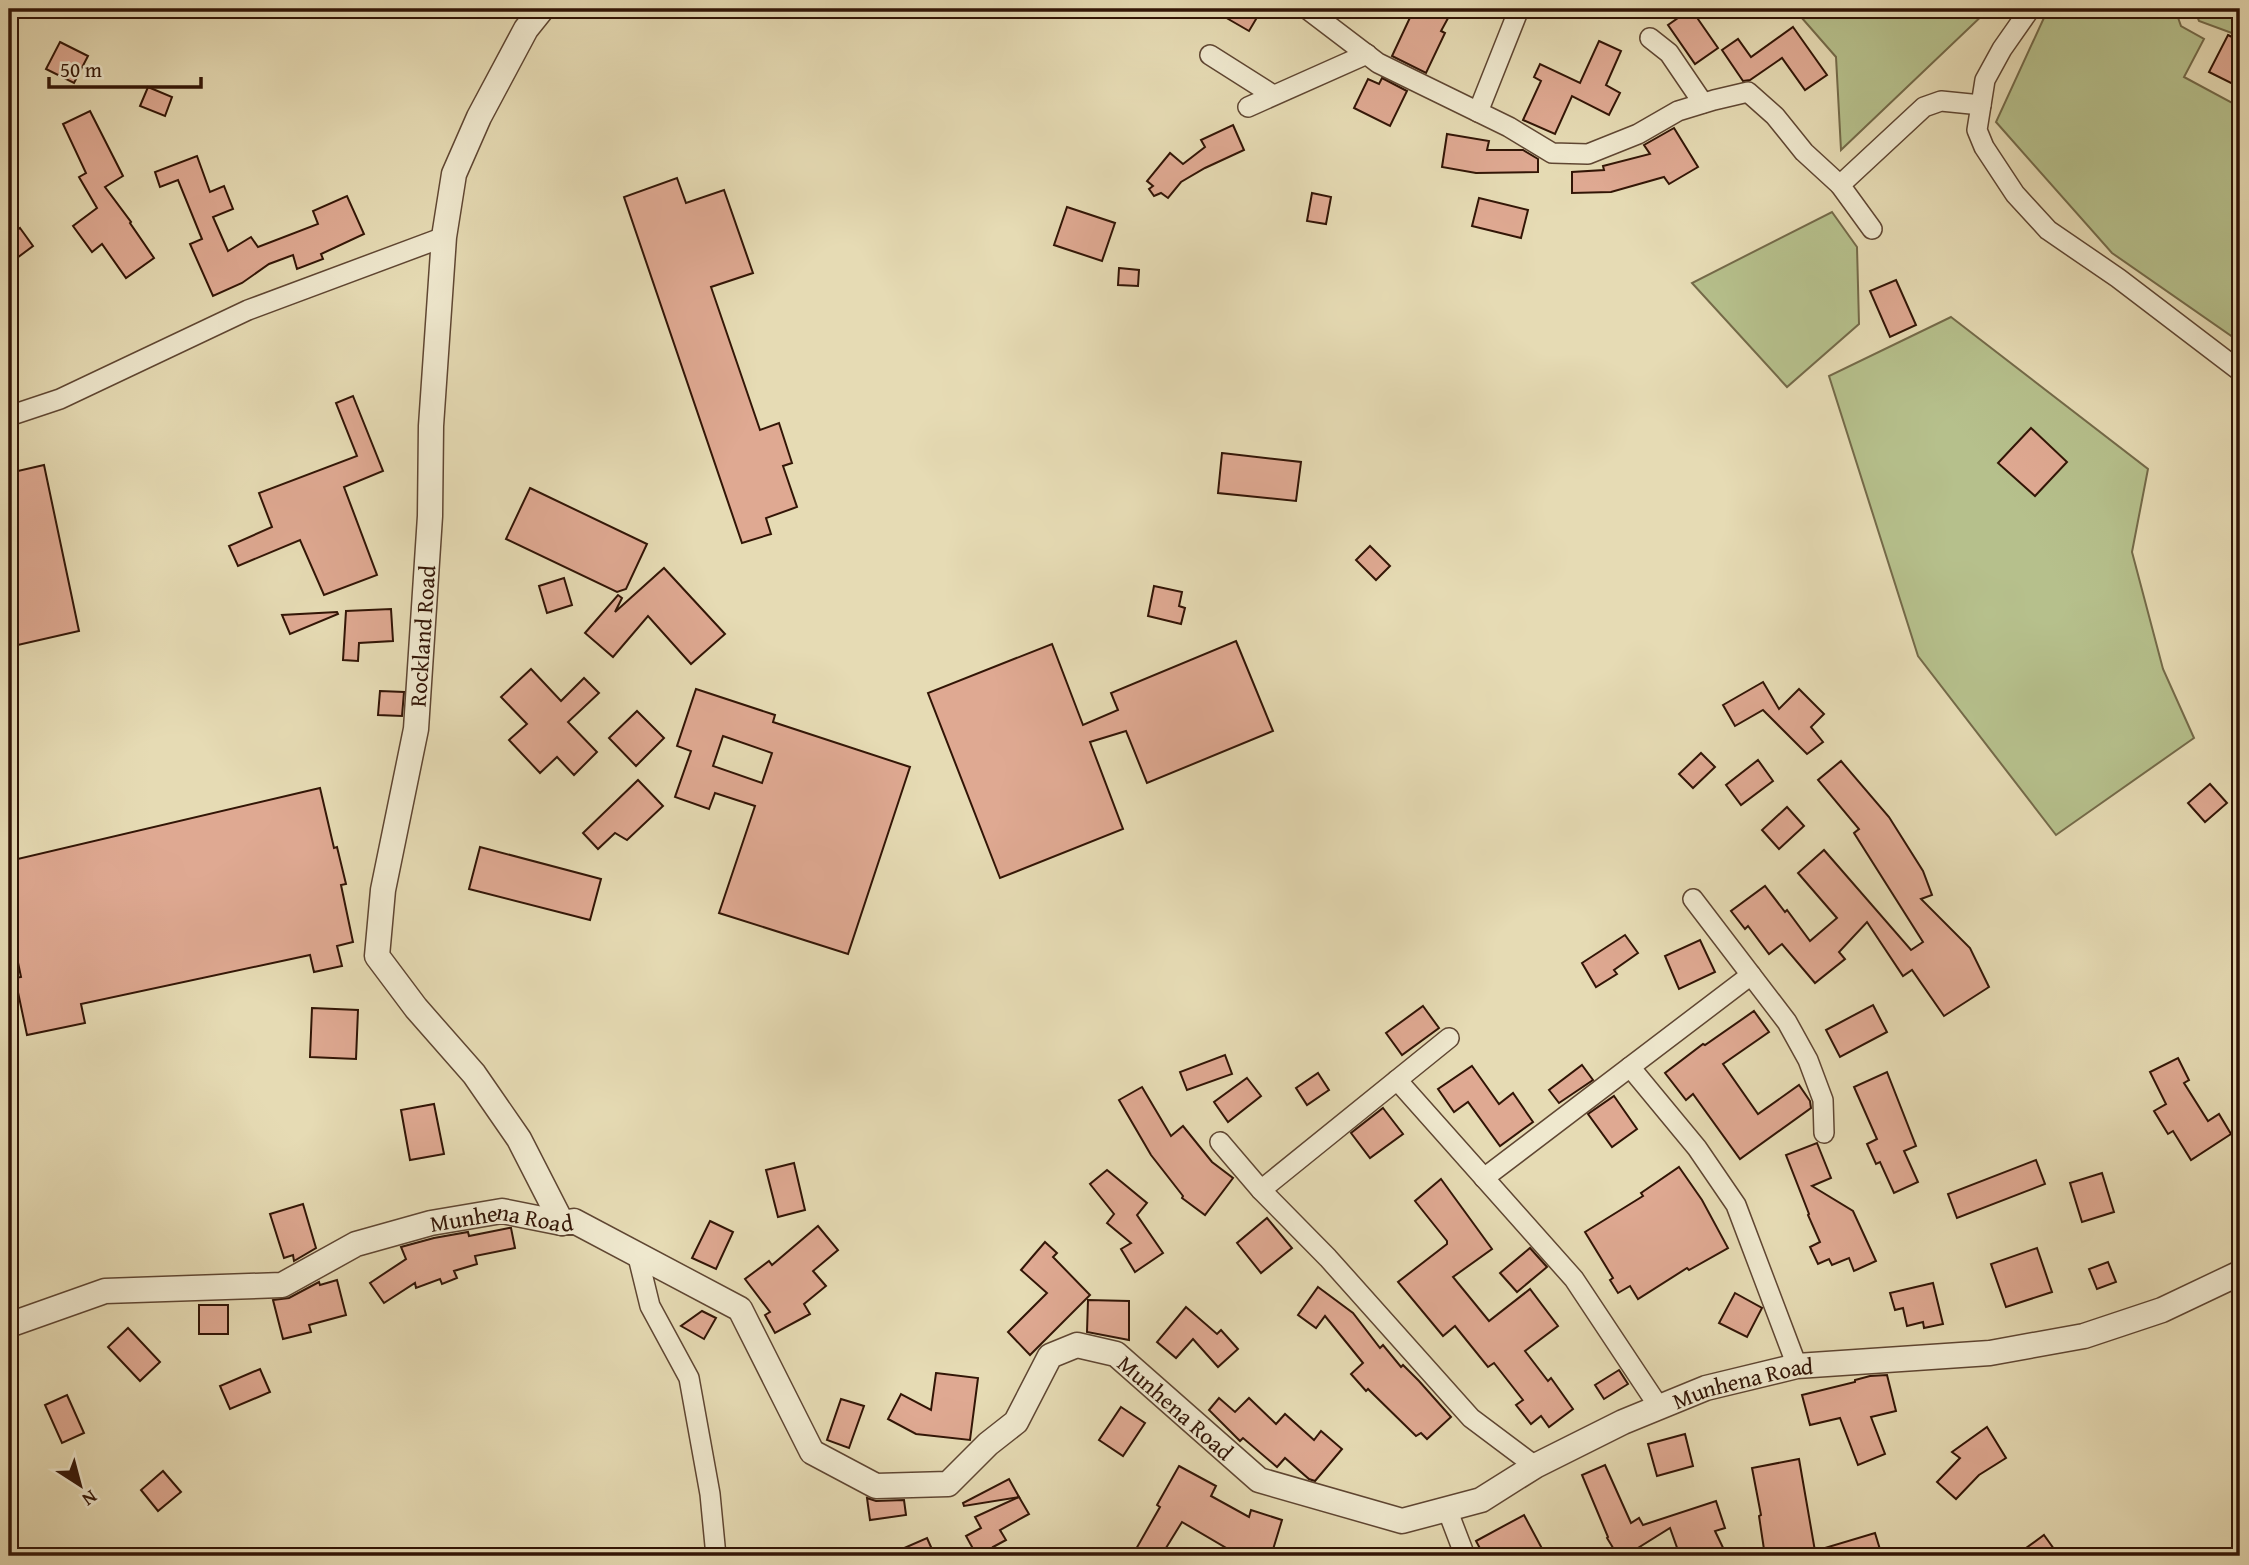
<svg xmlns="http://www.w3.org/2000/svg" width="2249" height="1565" font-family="'Gentium Book Plus',serif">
<rect width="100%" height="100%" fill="#e6dbb4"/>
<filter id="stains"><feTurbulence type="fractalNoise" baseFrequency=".00286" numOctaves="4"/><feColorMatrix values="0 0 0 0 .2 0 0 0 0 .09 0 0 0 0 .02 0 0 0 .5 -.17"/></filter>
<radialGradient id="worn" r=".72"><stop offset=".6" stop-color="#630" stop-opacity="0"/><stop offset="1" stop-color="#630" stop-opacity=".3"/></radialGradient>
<g fill="#b6c08c" stroke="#746a49" stroke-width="2">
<polygon points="1794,9 1989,9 1841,150 1836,57"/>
<polygon points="2048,9 2175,9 2181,26 2204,39 2184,77 2234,104 2240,94 2240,342 2112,253 1996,122"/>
<polygon points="2194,9 2240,9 2240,36 2199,21"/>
<polygon points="1832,212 1857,247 1859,324 1787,387 1692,283"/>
<polygon points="1951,317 2148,469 2132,552 2163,669 2194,738 2056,835 1918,656 1829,376"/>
</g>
<g fill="#dfa992" stroke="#321506" stroke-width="2" fill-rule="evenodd">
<polygon points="1211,9 1262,9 1249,31"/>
<polygon points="1414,9 1453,9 1441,31 1445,33 1426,73 1392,56"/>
<polygon points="1691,9 1718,48 1695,64 1668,25"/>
<polygon points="1793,27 1827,75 1805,90 1782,58 1750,80 1743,81 1722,50 1738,39 1751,57"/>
<polygon points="2228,35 2240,41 2240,76 2235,85 2209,72"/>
<polygon points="1599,41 1621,51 1606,85 1620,93 1609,115 1572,96 1555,134 1523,120 1541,81 1534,77 1540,64 1580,83"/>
<polygon points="60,42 88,56 74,83 46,69"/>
<polygon points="1382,78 1407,91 1390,126 1354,108 1368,79 1379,84"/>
<polygon points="148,87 172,97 165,116 140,106"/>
<polygon points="90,111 123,176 105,187 131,222 130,223 154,258 126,278 102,244 92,252 73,226 97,208 79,177 86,173 63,124"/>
<polygon points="1233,125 1244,150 1205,168 1181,182 1168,198 1161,193 1154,196 1149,189 1153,186 1147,181 1170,153 1183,164 1205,147 1201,140"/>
<polygon points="1674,128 1698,167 1669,184 1664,177 1611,192 1572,193 1572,172 1604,170 1603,166 1650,154 1644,145"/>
<polygon points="1447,134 1489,141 1487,150 1523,150 1538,159 1538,172 1476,173 1442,167"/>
<polygon points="197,156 210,192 224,186 233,209 213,217 228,251 251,237 258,247 318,224 313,211 347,196 364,234 321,254 323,259 297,269 293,255 269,264 242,283 213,296 190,244 202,239 178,180 160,187 155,172"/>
<polygon points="677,178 686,203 724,190 753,273 711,287 760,430 779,423 792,463 783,466 797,507 766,518 771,534 742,543 624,197"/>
<polygon points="1312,193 1331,197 1326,224 1307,221"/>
<polygon points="1479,198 1528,210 1521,238 1472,226"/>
<polygon points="1067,207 1115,223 1102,261 1054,245"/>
<polygon points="20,228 33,246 9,264 9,236"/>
<polygon points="1119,268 1139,270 1138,286 1118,285"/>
<polygon points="1896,280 1916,325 1890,337 1870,291"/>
<polygon points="353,396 383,471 344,487 377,575 324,595 300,540 238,566 229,546 272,527 259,493 357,456 336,403"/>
<polygon points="2031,428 2067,462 2035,496 1998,463"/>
<polygon points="1222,453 1301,462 1296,501 1218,493"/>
<polygon points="44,465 79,631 9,647 9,473"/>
<polygon points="530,488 647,544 626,589 617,592 506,539"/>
<polygon points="1370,546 1390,566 1376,580 1356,560"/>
<polygon points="664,568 725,634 691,664 648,616 613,657 585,633 618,595 622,598 615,612"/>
<polygon points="564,578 572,605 547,613 539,586"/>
<polygon points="1154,586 1182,592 1179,606 1185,608 1181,624 1148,616"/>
<polygon points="391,609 393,641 359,643 358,661 343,660 346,611"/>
<polygon points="337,612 338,614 290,634 282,615"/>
<polygon points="1236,641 1273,731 1147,783 1126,731 1090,742 1123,829 1000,878 928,693 1052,644 1083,725 1118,710 1111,693"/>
<polygon points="531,669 561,701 584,678 599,693 568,722 597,752 574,775 557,757 540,773 509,740 527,724 501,697"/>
<polygon points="1763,682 1779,709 1799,689 1824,714 1811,727 1823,742 1807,754 1763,710 1735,726 1723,705"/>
<path d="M696,689L775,715L773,722L910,767L848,954L719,913L755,806L715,793L709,809L675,797L691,751L677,746ZM723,736L772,753L762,783L713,766Z"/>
<polygon points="380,691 404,692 402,716 378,715"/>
<polygon points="637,711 664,738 636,766 609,738"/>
<polygon points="1701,753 1715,767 1693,788 1679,774"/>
<polygon points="1758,760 1773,781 1741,805 1726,785"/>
<polygon points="1841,761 1889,817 1923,871 1932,895 1921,899 1970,948 1989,987 1944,1016 1912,970 1903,976 1867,922 1839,952 1845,959 1815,983 1782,944 1769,954 1748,926 1745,929 1731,911 1765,886 1785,912 1787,910 1810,941 1837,918 1798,873 1824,850 1911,950 1923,942 1854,833 1859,829 1818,780"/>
<polygon points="638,780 663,806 627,840 615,833 598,849 583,833"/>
<polygon points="2210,784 2227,803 2205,822 2188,803"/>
<polygon points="320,788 334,848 337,847 346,884 341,885 353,942 337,946 342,966 314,972 310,955 81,1004 85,1023 27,1035 15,978 21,977 9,919 9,861"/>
<polygon points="1787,807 1804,826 1779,849 1762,830"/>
<polygon points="480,847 601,879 590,920 469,889"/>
<polygon points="1625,935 1638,953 1614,970 1617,974 1596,987 1582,963"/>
<polygon points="1700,940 1715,972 1679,989 1665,956"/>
<polygon points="1873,1005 1887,1032 1840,1057 1826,1030"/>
<polygon points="1423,1006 1439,1028 1402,1055 1386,1033"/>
<polygon points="312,1008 358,1010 356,1059 310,1057"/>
<polygon points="1754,1011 1769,1032 1723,1064 1758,1114 1799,1085 1810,1101 1811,1108 1740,1159 1693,1094 1686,1100 1665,1073 1703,1044 1705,1045"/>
<polygon points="1225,1055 1232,1074 1187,1090 1180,1072"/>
<polygon points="2178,1058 2189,1080 2184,1083 2208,1121 2219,1114 2231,1134 2191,1160 2173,1131 2168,1134 2154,1111 2166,1104 2150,1072"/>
<polygon points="1582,1065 1593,1080 1559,1103 1549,1090"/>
<polygon points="1472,1066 1499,1104 1513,1093 1533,1122 1500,1146 1468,1102 1454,1112 1438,1089"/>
<polygon points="1887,1072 1916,1146 1904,1151 1918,1182 1894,1193 1880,1162 1876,1164 1867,1144 1877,1139 1854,1087"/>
<polygon points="1318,1073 1329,1090 1307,1105 1296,1088"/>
<polygon points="1247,1078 1261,1096 1228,1122 1214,1102"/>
<polygon points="1142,1087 1171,1136 1183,1126 1212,1162 1233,1178 1205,1215 1182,1198 1183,1196 1151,1155 1119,1100"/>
<polygon points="1614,1096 1637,1129 1612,1147 1588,1114"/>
<polygon points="434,1104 444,1154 410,1160 401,1110"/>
<polygon points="1383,1108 1403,1134 1370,1158 1351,1133"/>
<polygon points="1817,1143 1831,1178 1812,1186 1853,1211 1876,1261 1854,1271 1849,1258 1832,1265 1829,1259 1818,1264 1810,1247 1820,1242 1808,1215 1809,1214 1786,1155"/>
<polygon points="2036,1160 2045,1184 1957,1218 1948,1194"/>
<polygon points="794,1163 805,1210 778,1217 766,1170"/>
<polygon points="1679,1167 1702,1200 1728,1248 1689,1270 1687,1268 1638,1299 1630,1286 1618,1293 1610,1280 1613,1278 1585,1232 1643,1196 1641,1193"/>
<polygon points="1107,1170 1147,1203 1137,1215 1163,1253 1135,1272 1121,1249 1131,1243 1107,1223 1114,1214 1090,1184"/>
<polygon points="2102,1173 2114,1212 2082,1222 2070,1183"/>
<polygon points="1441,1179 1492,1249 1453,1277 1489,1321 1530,1289 1558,1326 1525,1351 1548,1381 1551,1378 1573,1409 1549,1427 1541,1416 1531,1424 1516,1405 1523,1400 1494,1363 1488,1367 1455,1326 1443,1336 1398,1282 1447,1244 1447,1241 1415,1201"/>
<polygon points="303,1204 316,1248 294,1261 293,1255 284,1258 270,1214"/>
<polygon points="1267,1218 1292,1248 1261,1273 1237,1243"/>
<polygon points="710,1221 733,1232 716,1269 692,1258"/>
<polygon points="818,1226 838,1250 813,1271 826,1286 804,1304 810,1314 775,1333 765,1315 770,1312 745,1279 769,1261 772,1265"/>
<polygon points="509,1228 511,1228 515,1248 475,1256 477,1264 454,1271 457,1278 442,1284 440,1279 416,1288 415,1283 384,1303 370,1283 406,1259 401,1247 434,1238 468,1232 469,1236"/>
<polygon points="1045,1242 1057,1253 1053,1257 1090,1295 1030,1355 1008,1332 1047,1293 1021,1270"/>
<polygon points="1530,1248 1547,1267 1517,1292 1500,1273"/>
<polygon points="2037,1248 2052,1292 2006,1307 1991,1264"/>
<polygon points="2108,1262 2116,1282 2097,1289 2089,1269"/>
<polygon points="337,1280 346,1315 309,1325 311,1332 283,1339 273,1300 289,1298 319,1282 320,1285"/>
<polygon points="1933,1283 1943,1324 1924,1328 1923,1322 1907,1326 1903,1308 1895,1310 1890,1293"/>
<polygon points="1318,1287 1353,1313 1380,1348 1383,1345 1401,1367 1403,1365 1419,1381 1451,1417 1427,1439 1421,1433 1416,1436 1368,1389 1366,1391 1351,1374 1363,1363 1325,1316 1316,1328 1298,1315"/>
<polygon points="1735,1293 1762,1308 1747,1337 1719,1323"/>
<polygon points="1088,1300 1129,1301 1129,1340 1087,1332"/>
<rect x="199" y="1305" width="29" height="29"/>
<polygon points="1186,1307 1217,1334 1221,1330 1238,1349 1218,1367 1193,1339 1176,1358 1157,1342"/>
<polygon points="702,1311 716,1318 704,1339 681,1326"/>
<polygon points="128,1328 160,1362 140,1381 108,1347"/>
<polygon points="260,1369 270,1392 230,1409 220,1386"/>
<polygon points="1619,1370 1628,1384 1604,1399 1595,1385"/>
<polygon points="936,1373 978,1378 970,1440 916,1434 888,1419 901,1394 931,1410"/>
<polygon points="1887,1375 1896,1411 1871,1417 1885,1454 1858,1465 1840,1418 1810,1425 1802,1395 1855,1382 1855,1380 1870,1376"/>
<polygon points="67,1395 84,1433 62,1443 45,1405"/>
<polygon points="1219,1398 1235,1412 1249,1398 1276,1424 1285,1414 1314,1440 1321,1431 1342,1449 1315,1481 1309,1479 1285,1458 1277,1467 1243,1438 1240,1441 1209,1410"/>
<polygon points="841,1399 864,1406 849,1448 827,1440"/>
<polygon points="1121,1407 1145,1423 1123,1456 1099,1440"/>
<polygon points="1987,1427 2006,1458 1979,1475 1956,1499 1937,1482 1960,1458 1952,1452"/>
<polygon points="1685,1434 1693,1466 1657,1476 1648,1444"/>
<polygon points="1799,1459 1815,1551 1875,1533 1882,1556 1765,1556 1759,1516 1761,1515 1752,1468"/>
<polygon points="1605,1465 1631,1523 1639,1518 1643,1525 1716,1501 1725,1528 1715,1531 1727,1556 1680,1556 1670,1528 1625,1556 1618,1556 1607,1538 1608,1537 1582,1475"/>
<polygon points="1179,1466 1216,1486 1211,1496 1249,1517 1251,1510 1282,1520 1271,1556 1240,1556 1182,1522 1161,1556 1149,1556 1136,1549 1160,1507 1157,1505"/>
<polygon points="163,1471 181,1492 158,1511 141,1490"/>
<polygon points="1009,1479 1019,1497 964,1506 963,1503"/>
<polygon points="1019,1497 1029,1514 1000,1530 1006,1540 993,1547 998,1556 977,1556 966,1536 981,1528 975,1517"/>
<polygon points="867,1498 876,1501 904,1500 906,1515 870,1520"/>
<polygon points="1524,1515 1546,1556 1484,1556 1476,1541"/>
<polygon points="2044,1535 2059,1556 2015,1556"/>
<polygon points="927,1538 935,1556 886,1556"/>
</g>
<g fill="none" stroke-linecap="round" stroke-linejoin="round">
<defs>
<g id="minor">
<polyline points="1307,9 1378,63 1509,127 1552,153 1588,154 1638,134 1678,111 1714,100 1748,92 1775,116 1804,152 1840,185"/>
<polyline points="2030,9 2002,49 1985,80 1977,130 1984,147 2015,194 2048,230 2118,278 2240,371"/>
<polyline points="1650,38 1669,53 1703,103"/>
<polyline points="1210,55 1273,95"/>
<polyline points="1248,107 1367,54"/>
<polyline points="1478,112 1519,9"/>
<polyline points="1872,229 1840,185 1924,107 1941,101 1981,105"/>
<polyline points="9,416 60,399 248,310 444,237"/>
<polyline points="1693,899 1787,1022 1808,1060 1823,1100 1824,1133"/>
<polyline points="1630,1067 1697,1148 1736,1205 1797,1366"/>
<polyline points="1397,1080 1574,1279 1659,1407"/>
<polyline points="1220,1142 1261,1190 1328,1258 1471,1418 1535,1466"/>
<polyline points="1484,1178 1751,975"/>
<polyline points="1261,1190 1449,1038"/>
<polyline points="637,1253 650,1306 689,1378 710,1494 716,1556"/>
<polyline points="1447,1509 1465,1556"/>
</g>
<g id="tertiary">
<polyline points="542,9 526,29 479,117 454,174 444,237 431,426 430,516 416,729 383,890 377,956 416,1008 474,1074 519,1139 562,1223"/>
<path id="s1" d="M9,1325L105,1291L282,1285L356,1244L431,1223L502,1211L562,1223L574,1221L740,1309L812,1452L876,1486L948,1484L988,1444L1016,1422L1050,1356L1077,1345L1116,1354L1259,1480L1402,1521L1481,1500L1535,1466L1623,1422L1706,1388L1797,1366L1990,1353L2084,1336L2162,1310L2240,1273"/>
</g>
</defs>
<use href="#minor" stroke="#5f4632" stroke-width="22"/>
<use href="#tertiary" stroke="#5f4632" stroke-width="27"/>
<use href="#minor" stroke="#efe8ce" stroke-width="19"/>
<use href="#tertiary" stroke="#efe8ce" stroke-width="24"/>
</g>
<g text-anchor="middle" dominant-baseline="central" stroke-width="5" stroke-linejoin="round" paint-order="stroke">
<g font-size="23" fill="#321506" stroke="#efe8ce">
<text transform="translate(422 636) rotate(-86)">Rockland Road</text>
<text stroke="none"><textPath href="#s1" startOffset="513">Munhena Road</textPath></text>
<text stroke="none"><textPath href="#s1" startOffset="2025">Munhena Road</textPath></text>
<text stroke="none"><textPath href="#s1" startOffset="1395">Munhena Road</textPath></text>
</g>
</g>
<rect width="2249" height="1565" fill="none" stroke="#e6dbb4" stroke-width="35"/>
<rect x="10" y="10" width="2228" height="1544" fill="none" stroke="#321506" stroke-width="3.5"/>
<rect x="18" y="18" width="2214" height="1530" fill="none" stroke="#321506" stroke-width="2"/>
<g transform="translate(80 1485) rotate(144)" stroke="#efe8ce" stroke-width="5" paint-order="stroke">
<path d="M0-5L12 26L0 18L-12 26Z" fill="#321506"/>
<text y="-10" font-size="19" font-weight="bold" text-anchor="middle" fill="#321506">N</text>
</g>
<path d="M49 77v10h152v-10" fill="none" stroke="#321506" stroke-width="3.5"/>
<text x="60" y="77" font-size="21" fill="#321506" stroke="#efe8ce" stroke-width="5" paint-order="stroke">50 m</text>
<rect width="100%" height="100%" filter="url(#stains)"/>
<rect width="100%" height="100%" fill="url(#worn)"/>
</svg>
